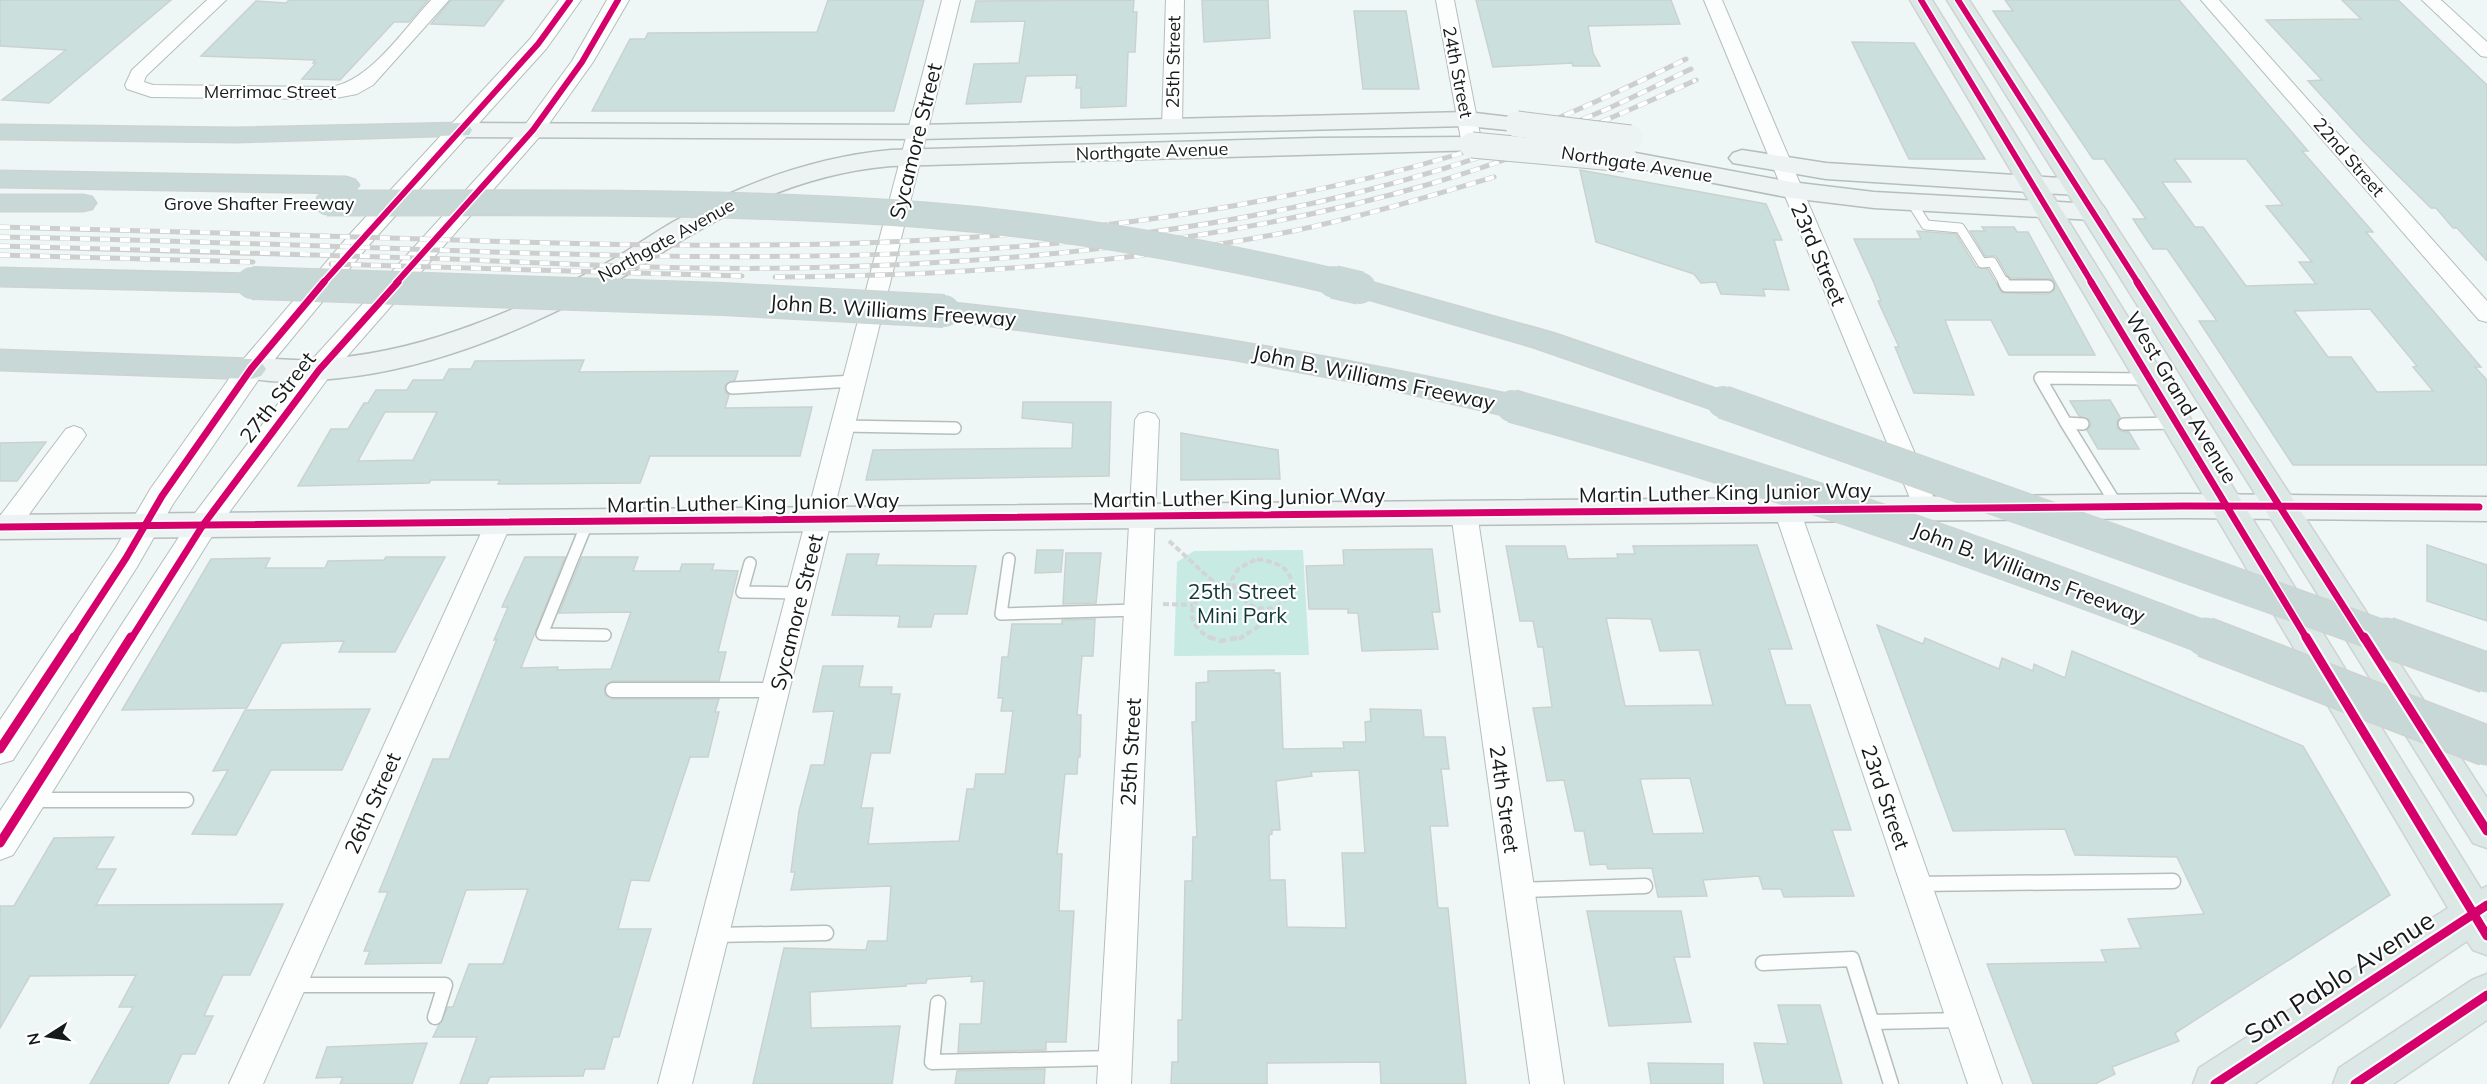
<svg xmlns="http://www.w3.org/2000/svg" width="2487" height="1084" font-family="Mulish,sans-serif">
<rect width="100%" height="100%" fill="#eef7f5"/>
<polygon fill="#c7eae3" points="1303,550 1309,655 1174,656 1177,562 1194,551"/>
<g fill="#cbe0dc" stroke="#cad2d0" stroke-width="1.5" fill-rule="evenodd">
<polygon points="0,0 171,0 49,103 2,100 66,50 0,46"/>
<polygon points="289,0 428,0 409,22 394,22 340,80 302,79 316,63 313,63 315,60 201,56 256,1 286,3"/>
<polygon points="451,0 504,0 484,26 431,24"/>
<polygon points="828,0 924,0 894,111 592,111 630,39 645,39 648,33 817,32"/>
<polygon points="1134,0 1133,12 1137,12 1135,52 1128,52 1126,106 1081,108 1081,88 1076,88 1077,75 1026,76 1021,102 966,104 974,64 1019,63 1025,21 971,22 976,1"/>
<polygon points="1202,0 1268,0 1270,38 1204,42"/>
<polygon points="1476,0 1671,0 1680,24 1588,26 1593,53 1600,66 1573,66 1572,63 1493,67"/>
<path d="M2005,0H2179L2308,151H2302L2373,232H2366L2481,367H2475L2487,380V465H2293L2199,321H2217L2167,249H2153L2133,219H2146L2104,159H2093L1993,11H2013ZM2174,159H2246L2283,205L2266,206L2312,262H2299L2316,284L2246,286L2203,227H2195L2162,182H2191ZM2370,309L2417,366L2413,367L2433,391L2377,392L2351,357H2328L2294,311Z"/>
<polygon points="2342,0 2398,0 2487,85 2487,261 2457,228 2453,228 2436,208 2431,208 2364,142 2308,81 2322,80 2266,20 2361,19"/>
<polygon points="1354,11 1406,11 1419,89 1363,89"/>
<polygon points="1852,42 1914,43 1985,159 1909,159"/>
<polygon points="1580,170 1766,204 1782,240 1774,240 1789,290 1763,289 1765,296 1721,294 1716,282 1701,283 1694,274 1596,242"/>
<polygon points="1982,227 2014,227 2017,232 2028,232 2095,355 2009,355 1991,320 1945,320 1974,395 1914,393 1895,347 1899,347 1878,301 1881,301 1874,283 1854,239 1921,239 1917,231 1956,234 1976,267 1988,269 2002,293 2048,294 2054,290 2055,283 2051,279 2011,278 2007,275 1996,256 1985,256 1970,231 1985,231"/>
<path d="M584,360L579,372L738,371L735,380L725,385V392L729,395L725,408L812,407L800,456H650L640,483L498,484L500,480H431L429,483L298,486L331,429H348L364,403H368L376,390H407L413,380H443L449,369H471L475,361ZM385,412H437L413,460L358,461Z"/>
<polygon points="2110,400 2120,417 2117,421 2117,428 2121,431 2129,432 2139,449 2098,449 2087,430 2091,425 2090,420 2079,416 2070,401"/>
<polygon points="1023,402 1111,402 1109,476 866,480 873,450 1072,448 1073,423 1022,418"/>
<polygon points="1181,433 1278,450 1280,479 1181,480"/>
<polygon points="46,442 17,481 0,481 0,443"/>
<path d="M1757,545L1792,649H1769L1786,705H1810L1851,830H1832L1854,896L1784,897L1781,889H1763L1759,876L1703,880L1707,896L1658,897L1652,868L1608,869L1606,864L1590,865L1584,831H1575L1564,780L1547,781L1533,708L1552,707L1543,647H1538L1533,621H1520L1506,546H1565L1568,559L1618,558L1617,554H1635L1633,546ZM1606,618L1651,619L1660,651L1699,650L1713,705L1625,706ZM1690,778L1704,833L1653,834L1640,779Z"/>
<polygon points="2427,545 2487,565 2487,621 2427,601"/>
<polygon points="1432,549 1440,612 1432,612 1438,649 1362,651 1358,613 1348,613 1348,609 1309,609 1306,566 1344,565 1343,550"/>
<polygon points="1037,550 1063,550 1061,572 1035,573"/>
<polygon points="1066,553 1101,553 1096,603 1063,604"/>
<polygon points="847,554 879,554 876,565 976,566 967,614 934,614 931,627 898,627 900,616 832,615"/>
<polygon points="386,557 445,557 395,652 339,652 344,641 282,643 247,708 122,710 211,559 270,558 265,568 325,568 328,561 384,560"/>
<polygon points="525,557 565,557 521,668 558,667 557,670 611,669 631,612 559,613 582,557 638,557 633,571 680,571 682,564 714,564 712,570 738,571 718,652 726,652 719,681 613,681 605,686 605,695 613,699 719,699 715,712 719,712 708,757 690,757 649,881 631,880 618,929 651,929 619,1037 613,1037 604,1069 585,1069 583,1076 490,1077 487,1084 460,1084 477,1037 433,1037 448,1007 453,1007 469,964 503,964 528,889 466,890 441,963 365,964 370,951 364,951 388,892 379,892 433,759 449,759 497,639 494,640 508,607 502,607"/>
<polygon points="1095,619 1093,656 1082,656 1077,715 1081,715 1080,757 1078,757 1077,774 1065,774 1057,854 1062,854 1059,911 1074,911 1066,1042 1046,1042 1046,1050 958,1052 960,1024 981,1024 984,981 971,982 972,976 927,979 926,983 906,984 906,986 810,992 811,1028 900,1026 892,1084 753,1084 784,948 866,950 868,941 887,941 891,886 791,890 795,872 791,872 799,811 811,765 824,765 834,711 813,712 823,666 863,666 859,687 892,687 891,694 900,694 890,753 871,753 861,808 873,808 868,844 959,841 967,789 974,789 976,774 1005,774 1013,711 1001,711 1003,698 998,698 1002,657 1008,657 1012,624 1062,624 1062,620"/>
<polygon points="1877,625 1923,644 1925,638 1999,669 2002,658 2033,671 2034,664 2065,678 2072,651 2303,746 2390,895 2175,1033 2179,1041 2112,1067 2115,1074 2095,1084 2033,1084 1987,964 2106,962 2101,950 2141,948 2128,919 2204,914 2177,857 2075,855 2065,829 1953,831"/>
<path d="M1274,670V673H1280L1283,749L1344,748L1343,742H1366L1365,722L1371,721L1370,709L1421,710L1424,737H1445L1449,769H1441L1448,826H1430L1438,908H1448L1466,1084H1381L1380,1062L1267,1063V1084H1171L1172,1062H1178V1020H1182L1185,881H1192L1193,837H1197L1192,722H1196V683L1208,682V671ZM1359,770L1365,853H1342L1346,928L1287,927L1285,880H1270L1269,835L1272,834V830H1280L1276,781L1312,776L1311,772Z"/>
<polygon points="370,709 342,770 271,770 236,835 192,834 228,770 213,771 245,710"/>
<polygon points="114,837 96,869 116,869 96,905 283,904 250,975 223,975 204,1016 213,1016 195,1054 182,1054 168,1084 90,1084 133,1007 119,1007 136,975 30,976 0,1028 0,906 14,906 54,838"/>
<polygon points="1587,911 1681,911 1690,957 1674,957 1691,1022 1609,1026"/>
<polygon points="1778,1005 1820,1005 1842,1084 1764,1084 1754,1043 1788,1044"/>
<polygon points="427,1043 412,1084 340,1084 343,1077 316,1078 327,1047"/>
<polygon points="1648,1063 1723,1064 1723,1084 1651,1084"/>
<polygon points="1045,1069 1044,1084 955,1084 957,1071"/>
</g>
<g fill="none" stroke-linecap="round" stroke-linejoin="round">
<defs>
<polyline id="service-far2" points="1912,203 1926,225 1960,228 1982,263 1992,262 2004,283"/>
<g id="service-far1">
<polyline points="2004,282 2006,286 2048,286"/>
<polyline points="732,388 854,381"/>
<polyline points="2066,423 2118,507"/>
<polyline points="2083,424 2066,423 2040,378 2149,379"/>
<polyline points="2124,424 2177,423"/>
<polyline points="843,426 955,428"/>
<polyline points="588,521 542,634 605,635"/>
<polyline points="1009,559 1001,614 1137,610"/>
<polyline points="750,563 742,592 801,593"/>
</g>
<g id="service">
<polyline points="613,690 776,690"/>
<polyline points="31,800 186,800"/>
<polyline points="1916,884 2173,881"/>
<polyline points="1520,890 1645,886"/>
<polyline points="713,935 826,933"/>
<polyline points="1763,963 1852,959 1891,1084"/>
<polyline points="292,985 445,985 435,1017"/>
<polyline points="938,1003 932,1062 1114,1058"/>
<polyline points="1873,1022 1962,1020"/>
</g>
<g id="minor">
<path d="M207,0H226L146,76L144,82L153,85L331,87C370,81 404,29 431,0H449L373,85L357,94L331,99L151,97L127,89L125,85L132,70Z"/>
<polygon points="942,0 960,0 692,1084 658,1084"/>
<polygon points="1166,0 1184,0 1182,125 1172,131 1162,125"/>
<polygon points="1436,0 1454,0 1482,145 1479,149 1465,149 1462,145"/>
<polygon points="1704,0 1722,0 1938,508 1935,515 1926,517 1917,515 1914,508"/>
<polygon points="2201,0 2219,0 2487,301 2487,322 2479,320"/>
<polygon points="2422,0 2441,0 2487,42 2487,57 2481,56"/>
<polygon points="1147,412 1155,414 1159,420 1131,1084 1097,1084 1135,420 1139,414"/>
<polygon points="74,426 82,429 86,435 82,441 15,534 6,537 0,535 0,516 66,429"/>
<polygon points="1787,501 1796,503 1800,510 2002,1084 1968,1084 1774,510 1778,503"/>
<polygon points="1464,504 1473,506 1477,513 1564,1084 1530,1084 1451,513 1455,506"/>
<polygon points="499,512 508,515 512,522 263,1084 229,1084 486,522 490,515"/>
</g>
<g id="tertiary">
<polygon points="559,0 581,0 546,49 369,245 261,376 173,504 137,567 13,760 0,764 0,720 115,549 151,488 241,362 351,233 530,39"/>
<polygon points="607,0 629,0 593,62 541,135 329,377 214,533 13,855 0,860 0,811 192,517 309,363 525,125 572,61"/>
</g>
<g id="secondary">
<polygon points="1467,112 1526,119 1529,124 1526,129 1517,131 1467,126 918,139 460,137 451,135 448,130 451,125 460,123 918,125"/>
<path d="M1472,137L1481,140L1485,145L1481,150L891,166C819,172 753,198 691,235C667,248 645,265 621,278C535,325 439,368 340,378C308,381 272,385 241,376L236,369L241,362C263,355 289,362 313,360C363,357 411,347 459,330C508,313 557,290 603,265C627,252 649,236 673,222C741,184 813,157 891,150L1316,138Z"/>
<polygon points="1742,150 1826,163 2077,179 2086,182 2090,187 2086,192 2077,195 1826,179 1733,163 1729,158 1733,153"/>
<polygon points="1625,151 1791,182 1874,192 2094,204 2103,206 2107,212 2103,218 2094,220 1874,208 1791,198 1616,164 1612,159 1616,154"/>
<polygon points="2184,494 2487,497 2487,521 2184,518 0,539 0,515"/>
</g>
<g id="primary">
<polygon points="1910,0 1932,0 2481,889 2487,886 2487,955 2473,950 2467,941 2254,1084 2193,1084 2199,1068 2448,908"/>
<polygon points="1947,0 1969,0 2487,798 2487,848 2473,843"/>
<polygon points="2487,974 2487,1020 2393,1084 2333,1084 2339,1068 2472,980"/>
</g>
<g id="motorway">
<polygon points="460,123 469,125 472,130 469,135 236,142 0,139 0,125 236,128"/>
<polygon points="0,171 346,177 355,180 359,185 355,190 346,193 0,187"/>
<polygon points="0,195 83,195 92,197 96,203 92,209 83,211 0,211"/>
<polygon points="0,268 252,274 262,277 266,283 262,289 252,292 0,286"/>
<polygon points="1360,279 1553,333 1734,395 1738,402 1734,409 1723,413 1533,347 1350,294 1346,288 1350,282"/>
<path d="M944,302C1135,322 1324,353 1512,395L1523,398L1527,406L1523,414L1512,417L1371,385L1230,359L934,318L930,311L934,304Z"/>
<polygon points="0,350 251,359 261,362 266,369 261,376 251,379 0,370"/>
</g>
</defs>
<use href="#service-far2" stroke="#b6bebc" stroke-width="11"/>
<use href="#service-far1" stroke="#b6bebc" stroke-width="14"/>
<use href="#service" stroke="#b6bebc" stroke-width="17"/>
<use href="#minor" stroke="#b6bebc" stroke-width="2"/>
<use href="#tertiary" stroke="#b6bebc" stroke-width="2"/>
<use href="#secondary" stroke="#b6bebc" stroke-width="3"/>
<use href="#primary" stroke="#ced3d2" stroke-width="3"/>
<use href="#motorway" stroke="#ced3d2" stroke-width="3"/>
<g stroke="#d2d5d4" stroke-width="4" stroke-dasharray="6 3" stroke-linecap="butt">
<polyline points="1169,541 1218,586"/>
<path d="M1257,559C1279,563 1288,565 1294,588C1290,593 1287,600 1282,603C1261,618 1236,601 1232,579L1239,568Z"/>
<polyline points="1163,604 1193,605"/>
<path d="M1213,639C1173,620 1196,587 1231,585"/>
<polyline points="1239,639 1259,626 1261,608"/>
</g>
<polyline stroke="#d2d5d4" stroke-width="4.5" stroke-dasharray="7 4" stroke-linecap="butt" points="1209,637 1220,641 1243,637"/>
<use href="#service-far2" stroke="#fcfefe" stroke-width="9"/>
<use href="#service-far1" stroke="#fcfefe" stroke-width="11"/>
<use href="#service" stroke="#fcfefe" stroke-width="14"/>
<use href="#minor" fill="#fcfefe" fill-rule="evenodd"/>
<use href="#tertiary" fill="#fcfefe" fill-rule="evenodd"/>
<use href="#secondary" fill="#ecf3f2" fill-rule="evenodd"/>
<use href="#primary" fill="#dce8e6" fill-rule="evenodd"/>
<use href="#motorway" fill="#c7d8d6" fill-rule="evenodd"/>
<defs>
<g id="rail">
<path d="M0,227C152,230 304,236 456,240C717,249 980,252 1238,205C1331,188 1424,168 1513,136C1572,114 1629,87 1686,59"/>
<path d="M0,237C164,240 328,246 492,252C782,261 1077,264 1360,192C1435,173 1509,149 1581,120C1619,105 1655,86 1691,69"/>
<path d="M0,246C150,249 300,254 450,259C565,264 681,270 796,268C1009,264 1226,243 1430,184C1522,157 1609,120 1696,80"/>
<polyline points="0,255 253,262"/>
<polyline points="331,264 742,276"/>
<path d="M775,277C948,276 1123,265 1293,231C1361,217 1427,197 1494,177"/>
</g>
</defs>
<use href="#rail" stroke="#cdcfcf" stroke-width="5"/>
<use href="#rail" stroke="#fff" stroke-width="4" stroke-dasharray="10" stroke-linecap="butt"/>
<defs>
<g id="secondary-bridge">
<polyline points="1517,124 1630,138"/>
<polyline points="1472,145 1625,159"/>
</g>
<g id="motorway-bridge-far2">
<path d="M327,203C527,203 727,200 926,215C1066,226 1205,251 1341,283"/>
<polyline points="252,283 264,283"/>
</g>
<g id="motorway-bridge-far1">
<polyline points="1334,282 1360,288"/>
<polyline points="252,283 723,299 944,311"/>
<polyline points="1723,402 2390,639"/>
<path d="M1512,406C1749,471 1979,551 2209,639"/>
</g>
<g id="motorway-bridge">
<polyline points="2205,637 2487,746"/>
<polyline points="2386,637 2487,673"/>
</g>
</defs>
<use href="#secondary-bridge" stroke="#b6bebc" stroke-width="27" stroke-linecap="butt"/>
<use href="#motorway-bridge-far2" stroke="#ced3d2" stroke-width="27" stroke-linecap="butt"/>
<use href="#motorway-bridge-far1" stroke="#ced3d2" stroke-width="34" stroke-linecap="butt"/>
<use href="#motorway-bridge" stroke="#ced3d2" stroke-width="42" stroke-linecap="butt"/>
<use href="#secondary-bridge" stroke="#ecf3f2" stroke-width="25"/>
<use href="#motorway-bridge-far2" stroke="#c7d8d6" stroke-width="25"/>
<use href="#motorway-bridge-far1" stroke="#c7d8d6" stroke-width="32"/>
<use href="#motorway-bridge" stroke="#c7d8d6" stroke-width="39"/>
<defs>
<g id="cycleway-far2">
<polyline points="1921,0 2092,283"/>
<polyline points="1958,0 2138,283"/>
<polyline points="323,283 538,44 570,0"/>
<polyline points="396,283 533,130 582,62 618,0"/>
</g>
<g id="cycleway-far1">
<polyline points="2091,282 2307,639"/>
<polyline points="2137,282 2364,639"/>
<polyline points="0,527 2184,506 2479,507"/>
<polyline points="73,639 126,558 162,496 251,369 324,282"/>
<polyline points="131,639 203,525 319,370 398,282"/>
</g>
<g id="cycleway">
<polyline points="2306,637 2487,936"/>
<polyline points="2364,637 2487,831"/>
<polyline points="0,749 74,637"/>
<polyline points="0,843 131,637"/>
<polyline points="2215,1084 2487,905"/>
<polyline points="2355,1084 2487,995"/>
</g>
</defs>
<use href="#cycleway-far2" stroke="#fff" stroke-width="9"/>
<use href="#cycleway-far1" stroke="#fff" stroke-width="10"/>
<use href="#cycleway" stroke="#fff" stroke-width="13"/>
<use href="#cycleway-far2" stroke="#d6006c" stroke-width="6"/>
<use href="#cycleway-far1" stroke="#d6006c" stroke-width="7"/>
<use href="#cycleway" stroke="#d6006c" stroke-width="9"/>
</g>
<g text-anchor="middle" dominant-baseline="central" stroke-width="4.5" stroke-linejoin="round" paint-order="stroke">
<g font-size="18" fill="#151b1a" stroke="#fff">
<text transform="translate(1173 62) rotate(-89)">25th Street</text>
<text transform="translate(1458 72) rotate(79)">24th Street</text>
<text x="270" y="91">Merrimac Street</text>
<text transform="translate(1152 151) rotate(-2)">Northgate Avenue</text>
<text transform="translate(2349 157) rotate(49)">22nd Street</text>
<text transform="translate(1637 164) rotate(9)">Northgate Avenue</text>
<text x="259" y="203">Grove Shafter Freeway</text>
<text transform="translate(666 240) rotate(-29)">Northgate Avenue</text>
</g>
<g font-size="21" fill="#151b1a" stroke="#fff">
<text transform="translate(915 141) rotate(-76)">Sycamore Street</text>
<text transform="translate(1819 254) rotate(67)">23rd Street</text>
<text transform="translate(893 310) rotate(4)">John B. Williams Freeway</text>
<text transform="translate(1374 377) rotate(12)">John B. Williams Freeway</text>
<text transform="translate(277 397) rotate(-52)">27th Street</text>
<text transform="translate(2182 397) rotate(59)">West Grand Avenue</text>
<text transform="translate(1725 492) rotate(-1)">Martin Luther King Junior Way</text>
<text transform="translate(1239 497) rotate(-1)">Martin Luther King Junior Way</text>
<text transform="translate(753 502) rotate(-1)">Martin Luther King Junior Way</text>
<text transform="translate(2029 572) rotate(21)">John B. Williams Freeway</text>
<text transform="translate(796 612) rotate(-76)">Sycamore Street</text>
<text transform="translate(1130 752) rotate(-87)">25th Street</text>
<text transform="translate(1886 797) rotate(71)">23rd Street</text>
<text transform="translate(1505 799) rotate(82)">24th Street</text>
<text transform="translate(372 803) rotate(-66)">26th Street</text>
</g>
<g font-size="21" fill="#103933" stroke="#fff">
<text x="1242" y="591">25th Street<tspan x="1242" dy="24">Mini Park</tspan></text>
</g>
<g font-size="26" fill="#151b1a" stroke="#fff">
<text transform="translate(2339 977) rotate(-33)">San Pablo Avenue</text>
</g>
</g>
<g transform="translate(48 1036) rotate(258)" stroke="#ffffff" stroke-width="4.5" paint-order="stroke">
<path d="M0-4.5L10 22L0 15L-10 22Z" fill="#151b1a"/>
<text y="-9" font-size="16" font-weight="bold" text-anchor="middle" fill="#151b1a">N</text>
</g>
</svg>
